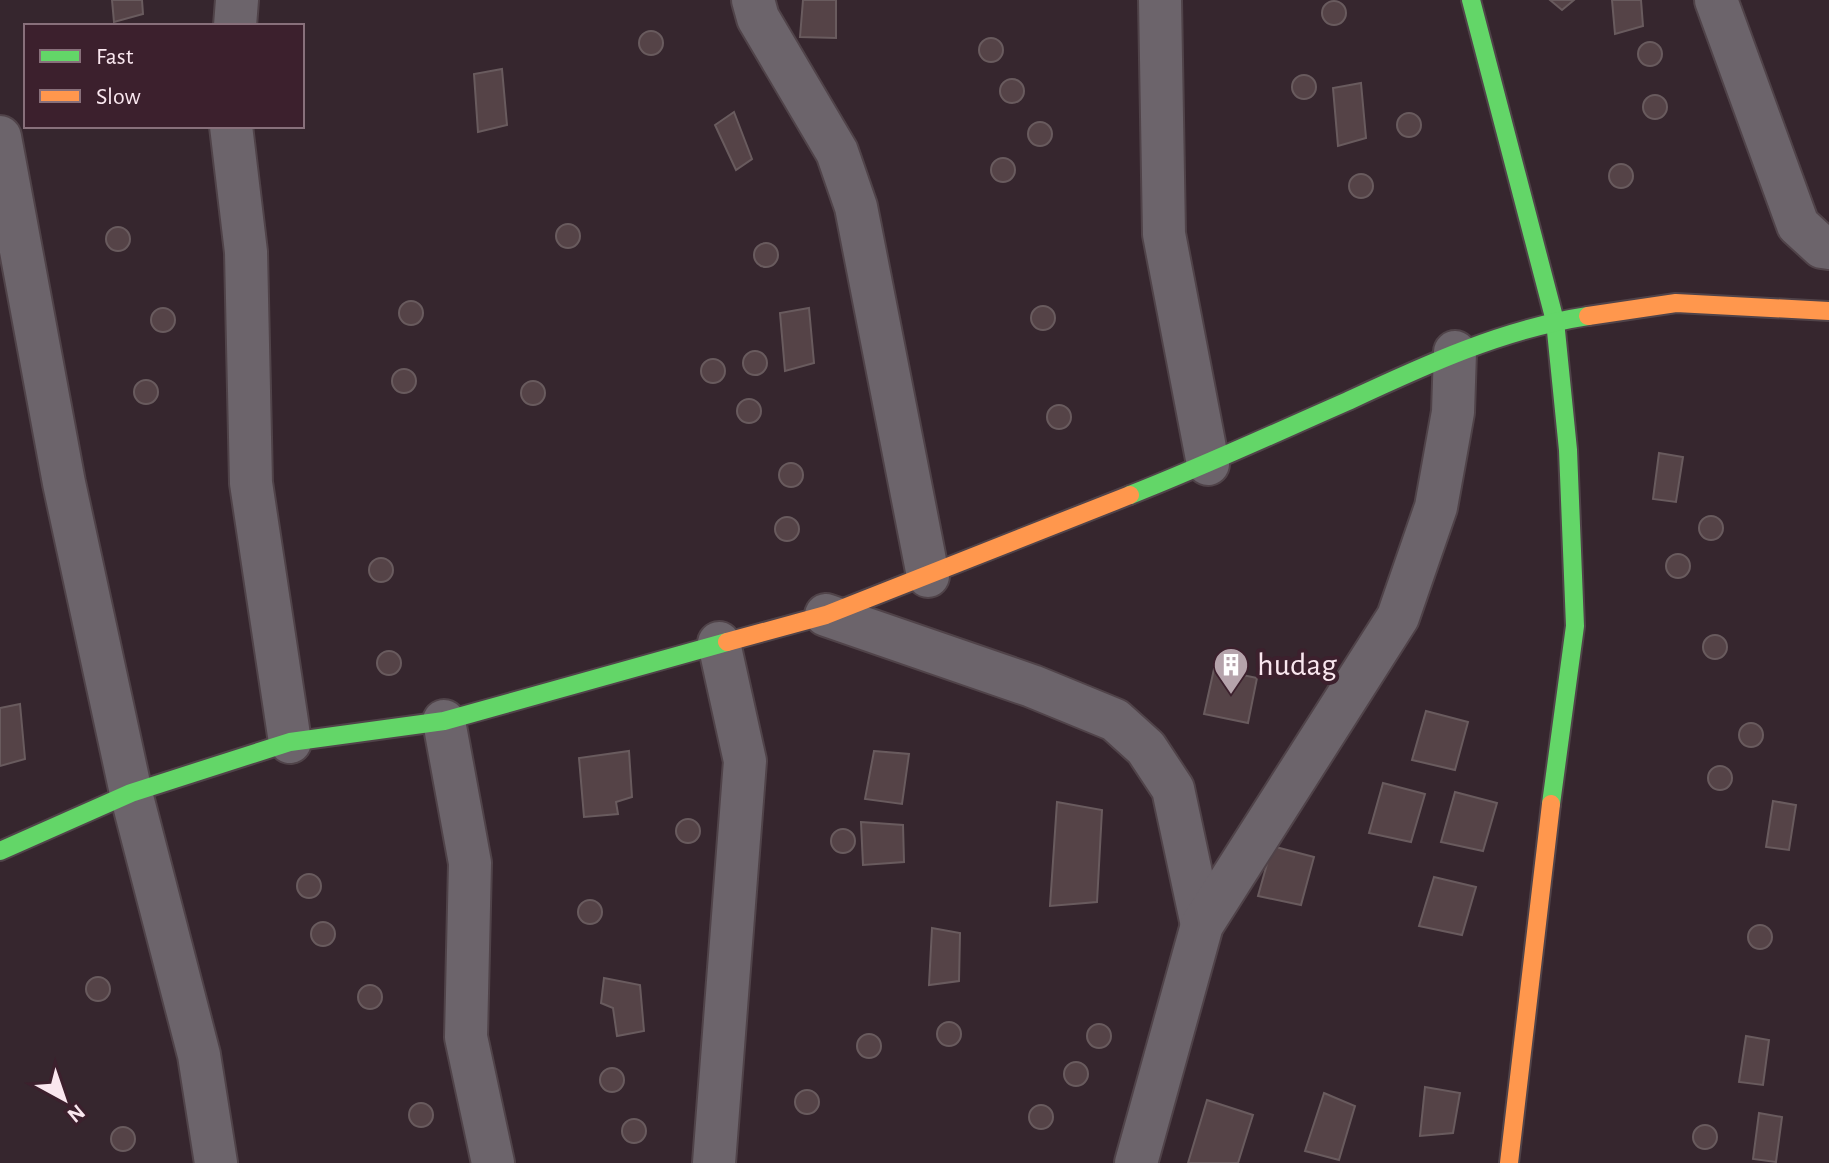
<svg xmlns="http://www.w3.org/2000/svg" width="1829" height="1163" font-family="'Alegreya Sans',sans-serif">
<rect width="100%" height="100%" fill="#36262e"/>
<g fill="#554347" stroke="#695b5e" stroke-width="2">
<polygon points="112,0 142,0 143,14 114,22"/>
<polygon points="803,0 836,0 836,38 800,37"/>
<polygon points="1550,0 1574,0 1562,10"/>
<polygon points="1612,0 1641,0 1643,26 1615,34"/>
<circle cx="1334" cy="13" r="12"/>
<circle cx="651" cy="43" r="12"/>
<circle cx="991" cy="50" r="12"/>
<circle cx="1650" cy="54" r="12"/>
<polygon points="502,69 507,125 478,132 474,74"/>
<circle cx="1304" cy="87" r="12"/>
<circle cx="1012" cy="91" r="12"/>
<polygon points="1361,83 1366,138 1338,146 1333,88"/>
<circle cx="1655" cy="107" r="12"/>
<polygon points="734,112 752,159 736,170 715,125"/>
<circle cx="1409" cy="125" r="12"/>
<circle cx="1040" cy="134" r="12"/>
<circle cx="1003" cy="170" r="12"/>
<circle cx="1621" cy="176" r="12"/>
<circle cx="1361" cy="186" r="12"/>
<circle cx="568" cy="236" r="12"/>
<circle cx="118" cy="239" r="12"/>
<circle cx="766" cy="255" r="12"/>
<circle cx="411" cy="313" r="12"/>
<circle cx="1043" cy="318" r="12"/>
<circle cx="163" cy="320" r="12"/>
<polygon points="809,308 814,363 785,371 780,313"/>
<circle cx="755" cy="363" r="12"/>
<circle cx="713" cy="371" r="12"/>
<circle cx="404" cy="381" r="12"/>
<circle cx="146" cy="392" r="12"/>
<circle cx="533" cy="393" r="12"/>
<circle cx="749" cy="411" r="12"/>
<circle cx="1059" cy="417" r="12"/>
<polygon points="1659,453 1683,457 1676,502 1653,499"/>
<circle cx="791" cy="475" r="12"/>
<circle cx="1711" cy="528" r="12"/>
<circle cx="787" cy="529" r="12"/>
<circle cx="1678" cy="566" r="12"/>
<circle cx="381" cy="570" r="12"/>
<circle cx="1715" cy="647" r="12"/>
<circle cx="389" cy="663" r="12"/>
<polygon points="1214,669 1257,678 1248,723 1204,714"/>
<polygon points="20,704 25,759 0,766 0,708"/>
<polygon points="1426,711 1468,722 1455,770 1412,760"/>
<circle cx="1751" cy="735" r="12"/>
<polygon points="629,751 632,797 616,802 618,814 584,817 579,758"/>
<polygon points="874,751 909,754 902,804 865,799"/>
<circle cx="1720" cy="778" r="12"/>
<polygon points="1383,783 1425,794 1411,842 1369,833"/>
<polygon points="1455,792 1497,803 1483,851 1441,842"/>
<polygon points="1773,801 1796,805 1789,850 1766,847"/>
<polygon points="1057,802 1102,810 1097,902 1050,906"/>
<circle cx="688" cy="831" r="12"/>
<polygon points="861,822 903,825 904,862 863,865"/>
<circle cx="843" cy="841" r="12"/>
<polygon points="1272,846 1314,857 1301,905 1258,896"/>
<circle cx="309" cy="886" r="12"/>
<polygon points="1434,877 1476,887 1462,935 1419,926"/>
<circle cx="590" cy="912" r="12"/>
<circle cx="323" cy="934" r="12"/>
<circle cx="1760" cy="937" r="12"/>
<polygon points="932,928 960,933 959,981 929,985"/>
<circle cx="98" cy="989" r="12"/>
<polygon points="604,978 640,985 644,1031 617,1036 613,1008 601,1003"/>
<circle cx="370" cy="997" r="12"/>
<circle cx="949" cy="1034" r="12"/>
<circle cx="1099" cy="1036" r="12"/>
<circle cx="869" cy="1046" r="12"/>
<polygon points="1746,1036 1769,1040 1763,1085 1739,1082"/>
<circle cx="1076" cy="1074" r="12"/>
<circle cx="612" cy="1080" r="12"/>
<polygon points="1425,1087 1460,1093 1453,1133 1420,1136"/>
<circle cx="807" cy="1102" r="12"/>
<polygon points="1324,1093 1355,1106 1339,1160 1305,1151"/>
<polygon points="1207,1100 1253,1115 1238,1163 1188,1163"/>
<circle cx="421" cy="1115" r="12"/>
<circle cx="1041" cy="1117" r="12"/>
<polygon points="1759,1113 1782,1117 1776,1162 1753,1159"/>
<circle cx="634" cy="1131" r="12"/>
<circle cx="1705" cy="1137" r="12"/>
<circle cx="123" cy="1139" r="12"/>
</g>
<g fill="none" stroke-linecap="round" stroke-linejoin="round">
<defs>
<g id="street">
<polyline points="753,0 758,18 837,152 856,207 928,576"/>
<polyline points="1160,0 1164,234 1208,464"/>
<polyline points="1716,0 1798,225 1822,247 1829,248"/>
<polyline points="235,26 237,0"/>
<polyline points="231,126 246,252 251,483 290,742"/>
<polyline points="0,137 64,483 131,793 199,1055 216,1163"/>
<polyline points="826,615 1032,686 1115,720 1146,748 1173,789 1202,925"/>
<polyline points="444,721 470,863 466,1037 493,1163"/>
<polyline points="714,1163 745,761 719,643"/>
<polyline points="1136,1163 1202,925 1398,617 1436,507 1453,412 1455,352"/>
</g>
<g id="fast">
<polyline points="1471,0 1555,321 1568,450 1575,626 1551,804"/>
<path d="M1130,495C1204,466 1275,433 1348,401C1425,365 1503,329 1588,316"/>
<polyline points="0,851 131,793 290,742 444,721 727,642"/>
</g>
<g id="slow">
<polyline points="1588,316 1676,303 1829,311"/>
<polyline points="727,642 826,615 1130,495"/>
<polyline points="1509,1163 1551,804"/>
</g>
</defs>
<use href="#street" stroke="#504349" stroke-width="46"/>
<use href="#fast" stroke="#504349" stroke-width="22"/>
<use href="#slow" stroke="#504349" stroke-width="22"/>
<use href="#street" stroke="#6c646b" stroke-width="42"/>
<use href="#fast" stroke="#63d668" stroke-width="18"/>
<use href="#slow" stroke="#ff974d" stroke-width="18"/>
</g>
<defs>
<symbol id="building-pin" viewBox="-11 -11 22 30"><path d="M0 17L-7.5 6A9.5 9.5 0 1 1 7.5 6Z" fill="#b5a3ab" stroke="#3c202d"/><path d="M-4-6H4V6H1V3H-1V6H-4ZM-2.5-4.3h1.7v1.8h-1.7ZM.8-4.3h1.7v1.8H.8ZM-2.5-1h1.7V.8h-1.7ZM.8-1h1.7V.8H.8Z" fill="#fff"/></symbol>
</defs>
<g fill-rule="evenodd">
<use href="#building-pin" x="1211" y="645" width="40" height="54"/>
</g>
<g text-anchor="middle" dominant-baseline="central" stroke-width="8" stroke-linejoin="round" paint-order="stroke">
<g font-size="32" fill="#fae7ef" stroke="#3c202d" text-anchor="start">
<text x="1257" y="665">hudag</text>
</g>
</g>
<rect x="24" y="24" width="280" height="104" fill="#3c202d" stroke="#88707b" stroke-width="2"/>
<rect x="40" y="50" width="40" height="12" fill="#63d668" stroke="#88707b" stroke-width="2"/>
<text x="96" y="64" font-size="24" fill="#fae7ef">Fast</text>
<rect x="40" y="90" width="40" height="12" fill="#ff974d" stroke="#88707b" stroke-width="2"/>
<text x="96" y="104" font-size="24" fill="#fae7ef">Slow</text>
<g transform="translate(64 1099) rotate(140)" stroke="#3c202d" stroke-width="6" paint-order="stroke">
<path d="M0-6L14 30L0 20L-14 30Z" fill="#fae7ef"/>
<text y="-12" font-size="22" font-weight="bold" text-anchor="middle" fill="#fae7ef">N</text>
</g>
</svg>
